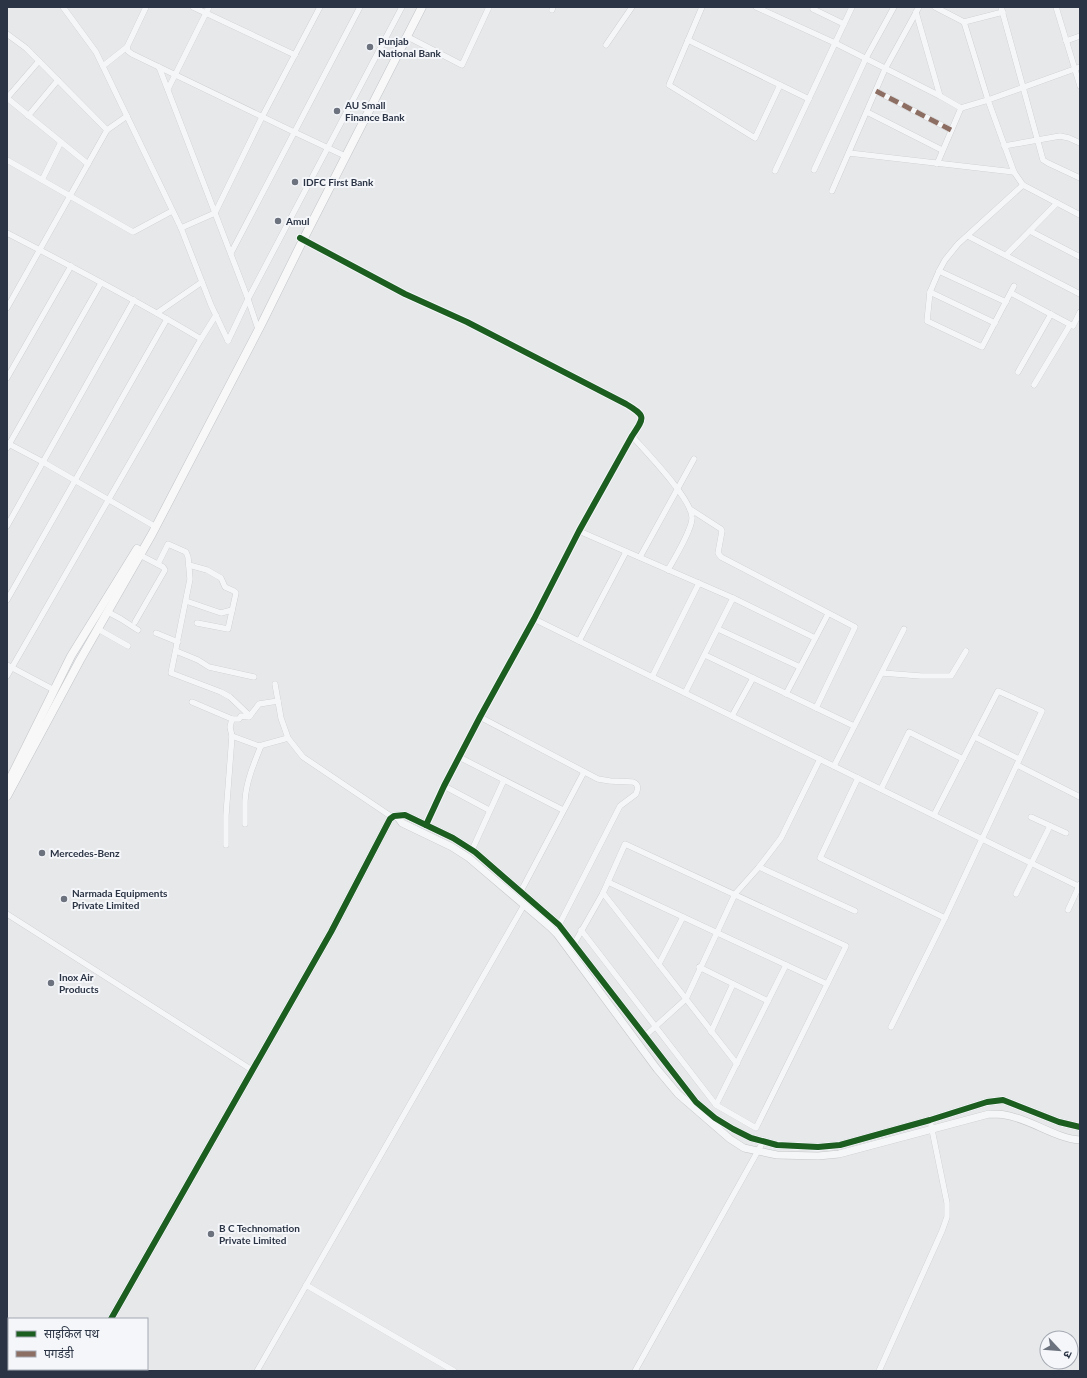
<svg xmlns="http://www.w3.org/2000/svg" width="1087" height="1378" font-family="Lato,'Noto Sans Devanagari',sans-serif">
<rect width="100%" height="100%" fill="#e6e8ea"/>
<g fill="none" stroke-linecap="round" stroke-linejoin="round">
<defs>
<g id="minor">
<polyline points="63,7 96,52 181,228 211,305 228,341"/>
<polyline points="146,7 127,47 128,51 132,54 294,132 343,155"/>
<polyline points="193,7 295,55"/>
<polyline points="702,7 669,85 755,138 780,85"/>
<polyline points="756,7 835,43 940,96 961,108"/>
<polyline points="814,7 813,9 844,24"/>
<polyline points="935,7 964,22 1003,12"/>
<polyline points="1001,7 1043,160 1048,163 1080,178"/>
<polyline points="1056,7 1080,86"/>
<polyline points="552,10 553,7"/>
<polyline points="916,12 940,96"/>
<polyline points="964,22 988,100 1014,172 1023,185 1080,215"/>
<polyline points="7,34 26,48 107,130 7,308"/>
<polyline points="408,37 462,65 489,7"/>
<polyline points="688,40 809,99"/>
<polyline points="1066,41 1080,36"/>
<polyline points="606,45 632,7"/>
<polyline points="103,66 127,47"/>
<polyline points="159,67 248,299 258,329"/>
<polyline points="168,89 209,7"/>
<polyline points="876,91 951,130"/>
<polyline points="7,98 88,164"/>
<polyline points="7,98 39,61"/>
<polyline points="867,112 942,150"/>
<polyline points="28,116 58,80"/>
<polyline points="107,130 127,116"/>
<polyline points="1004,146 1060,136 1069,138 1080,143"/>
<polyline points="849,153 1014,172"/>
<polyline points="7,160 133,232 172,211"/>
<polyline points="937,164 961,108 988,100 1080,67"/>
<polyline points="814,170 866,58 894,7"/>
<polyline points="775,171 852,7"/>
<polyline points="42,180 61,142"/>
<polyline points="832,191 885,69 919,7"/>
<polyline points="181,228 215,213 262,117 320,7"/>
<polyline points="1030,231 1080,257"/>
<path d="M7,233C73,267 138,301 201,339L7,676"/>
<polyline points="968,236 1080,294"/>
<path d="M300,238L405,294L467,322L626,404C646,416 645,417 632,436L579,531L534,619L480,717L444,786L426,825"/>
<polyline points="231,253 360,7"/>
<polyline points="1006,255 1057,203"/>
<polyline points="939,271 1006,302"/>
<polyline points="1014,286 982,347 927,321 930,292 939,271 945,260 958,244 1023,185"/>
<polyline points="930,292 995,323"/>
<polyline points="1011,293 1073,326 1080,312"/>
<polyline points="157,313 202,282"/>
<polyline points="201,339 216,315"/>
<polyline points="228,341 248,299 402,7"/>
<polyline points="1018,372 1051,314"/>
<polyline points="7,378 71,266"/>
<polyline points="1034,385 1070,325"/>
<path d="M632,436C646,452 691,498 692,517C693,528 674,559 668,570"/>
<polyline points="7,443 43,462 156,527"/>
<polyline points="7,448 101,283"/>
<polyline points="690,509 721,529 722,531 718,553 721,557 855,627 816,708"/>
<polyline points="7,526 134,300"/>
<polyline points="579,531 733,598 815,638"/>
<polyline points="640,557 694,459"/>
<polyline points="158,564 168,544 186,552 188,557 190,579 171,673 221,692 230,697 250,716"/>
<polyline points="189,565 207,570 221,578 225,587 234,591 236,593 228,629 197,623"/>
<polyline points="7,600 167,319"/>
<polyline points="186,601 221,613 232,610"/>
<polyline points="108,612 121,619 138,630"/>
<polyline points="534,619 1080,887"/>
<polyline points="135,622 165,570 163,567 140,555"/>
<polyline points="98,629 128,646"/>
<polyline points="718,629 800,667"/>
<polyline points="156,633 178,642"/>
<polyline points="579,641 626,552"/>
<polyline points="176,651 198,660 209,667 254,677"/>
<polyline points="705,655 854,726"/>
<polyline points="7,665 54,690"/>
<polyline points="882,673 921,676 951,676 966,651"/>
<polyline points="652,677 699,583"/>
<polyline points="275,684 281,718 288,738 303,757 392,817"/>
<polyline points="685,693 733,598"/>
<polyline points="786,694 828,614"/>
<polyline points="192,702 232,719 230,727 232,736 226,815 226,845"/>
<polyline points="732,716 753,678"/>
<path d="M480,717L598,779L610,781L633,782C639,784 638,789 636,794L620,806L559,925"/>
<polyline points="232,719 239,719 241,716 249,717 259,704 278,701"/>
<polyline points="232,736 259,746 288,738"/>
<polyline points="975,737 1019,759"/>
<polyline points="459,757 563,810"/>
<polyline points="1017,765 1080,797"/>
<polyline points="834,766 904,629"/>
<polyline points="858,778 820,858 945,918"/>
<polyline points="444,786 489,810"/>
<polyline points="881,789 909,732 963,759"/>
<polyline points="1031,817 1066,833"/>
<path d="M245,824C245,817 245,809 245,801C246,782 254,763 261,746"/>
<polyline points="472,850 504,780"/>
<polyline points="759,867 855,911"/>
<polyline points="608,882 827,984"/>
<polyline points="521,891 584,772"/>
<polyline points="603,893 737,1064"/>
<polyline points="1016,894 1050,826"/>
<polyline points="1068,910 1080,884"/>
<polyline points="7,914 252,1070"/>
<polyline points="574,944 603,893 625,844 846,946 756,1128 716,1105 581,930"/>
<polyline points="659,964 683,917"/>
<polyline points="699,967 768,1001"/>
<polyline points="891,1027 945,918 1042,711 998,691 934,815"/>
<polyline points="711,1032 733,984"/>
<polyline points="645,1036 686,999 735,894 759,867 781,838 820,759"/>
<polyline points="716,1105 786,965"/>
<polyline points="306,1285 454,1371"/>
<polyline points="257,1371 524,905"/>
<polyline points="635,1371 764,1140"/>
<polyline points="879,1371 942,1231 947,1217 947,1203 930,1120"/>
</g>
<g id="tertiary">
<path d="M397,816L402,823L452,847L469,858L550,927L557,934L657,1069L678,1094L730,1139L744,1148L777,1155L818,1156L839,1154L989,1114C994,1114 1000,1114 1005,1115C1031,1119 1054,1138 1080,1140"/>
<polyline points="111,1319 331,932 390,819 394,816 405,815 453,838 475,852 559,925 696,1102 715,1118 733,1129 751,1138 777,1145 818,1147 840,1145 930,1120 987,1102 1003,1100 1059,1122 1080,1127"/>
<polyline points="82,1371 83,1369"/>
</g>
<g id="primary">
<polyline points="7,785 71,656 137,549"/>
<polyline points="7,796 80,660 152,534 262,323 303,240 422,7"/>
</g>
</defs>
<use href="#minor" stroke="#c4c6c8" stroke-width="6"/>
<use href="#tertiary" stroke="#c4c6c8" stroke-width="8"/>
<use href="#primary" stroke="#c2c5c8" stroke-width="9"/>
<use href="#minor" stroke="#f5f6f7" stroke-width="5.5"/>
<use href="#tertiary" stroke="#f5f6f7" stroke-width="7"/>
<use href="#primary" stroke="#f8f8f8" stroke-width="8"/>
<polyline stroke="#8d6e63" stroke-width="5" stroke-dasharray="10 5" stroke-linecap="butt" points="876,91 951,130"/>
<defs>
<g id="cycleway">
<path d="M300,238L405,294L467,322L626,404C646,416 645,417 632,436L579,531L534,619L480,717L444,786L426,825"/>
<polyline points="111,1319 331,932 390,819 394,816 405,815 453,838 475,852 559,925 696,1102 715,1118 733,1129 751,1138 777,1145 818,1147 840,1145 930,1120 987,1102 1003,1100 1059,1122 1080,1127"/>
</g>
</defs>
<use href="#cycleway" stroke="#f4f6f9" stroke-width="8"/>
<use href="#cycleway" stroke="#1b5e20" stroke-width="6"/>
</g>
<g fill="#6c737f" stroke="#f4f6f9" stroke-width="1.5">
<circle cx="370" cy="47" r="4"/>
<circle cx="337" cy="111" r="4"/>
<circle cx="295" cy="182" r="4"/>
<circle cx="278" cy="221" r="4"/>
<circle cx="42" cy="853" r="4"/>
<circle cx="64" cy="899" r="4"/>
<circle cx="51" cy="983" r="4"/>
<circle cx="211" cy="1234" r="4"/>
</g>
<g text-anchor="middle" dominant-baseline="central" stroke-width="4" stroke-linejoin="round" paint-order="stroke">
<g font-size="10" font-weight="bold" fill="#2b3445" stroke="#f4f6f9" text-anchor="start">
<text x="378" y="41">Punjab<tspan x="378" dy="12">National Bank</tspan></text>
<text x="345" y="105">AU Small<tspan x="345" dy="12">Finance Bank</tspan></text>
<text x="303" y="182">IDFC First Bank</text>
<text x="286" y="221">Amul</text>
<text x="50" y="853">Mercedes-Benz</text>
<text x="72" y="893">Narmada Equipments<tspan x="72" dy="12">Private Limited</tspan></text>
<text x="59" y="977">Inox Air<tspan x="59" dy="12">Products</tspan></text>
<text x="219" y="1228">B C Technomation<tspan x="219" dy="12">Private Limited</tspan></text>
</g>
</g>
<rect width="1087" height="1378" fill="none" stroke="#2b3445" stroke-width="16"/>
<rect x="8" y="1318" width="140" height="52" fill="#f4f6f9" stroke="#a4a8b1"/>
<rect x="16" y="1331" width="20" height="6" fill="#1b5e20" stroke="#a4a8b1"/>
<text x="44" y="1338" font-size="12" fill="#2b3445">साइकिल पथ</text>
<rect x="16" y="1351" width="20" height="6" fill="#8d6e63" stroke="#a4a8b1"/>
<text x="44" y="1358" font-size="12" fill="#2b3445">पगडंडी</text>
<g transform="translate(1059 1350) rotate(116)"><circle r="19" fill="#f4f6f9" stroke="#a4a8b1"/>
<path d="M0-3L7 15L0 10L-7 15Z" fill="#6c737f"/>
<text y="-6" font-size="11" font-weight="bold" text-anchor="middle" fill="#2b3445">उ</text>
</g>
</svg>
